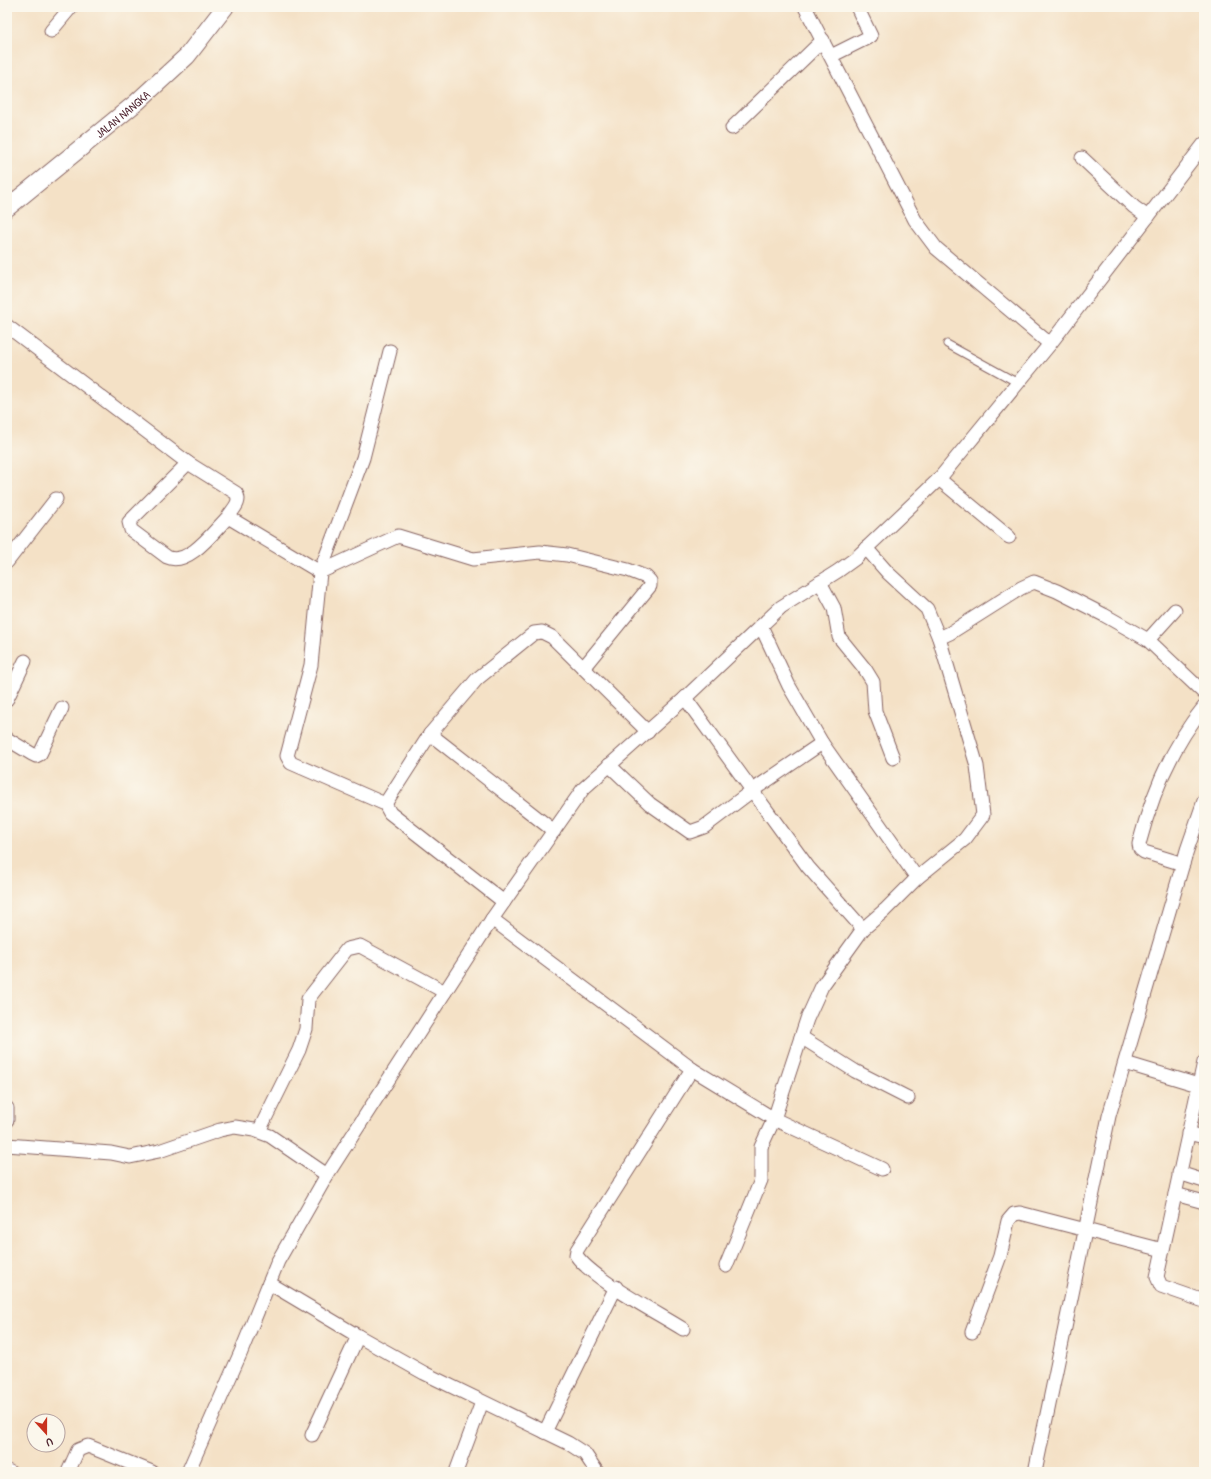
<svg xmlns="http://www.w3.org/2000/svg" width="1211" height="1479" font-family="'Patrick Hand',sans-serif">
<rect width="100%" height="100%" fill="#fbf7ec"/>
<filter id="ink" filterUnits="userSpaceOnUse"><feTurbulence type="fractalNoise" baseFrequency=".025" numOctaves="2"/><feDisplacementMap in="SourceGraphic" scale="8" xChannelSelector="R" yChannelSelector="G"/><feConvolveMatrix kernelMatrix="1 2 1 2 8 2 1 2 1" color-interpolation-filters="sRGB"/></filter>
<filter id="wash" filterUnits="userSpaceOnUse"><feTurbulence type="fractalNoise" baseFrequency=".012" numOctaves="4" result="noise"/><feDisplacementMap in="SourceGraphic" scale="16" xChannelSelector="R" yChannelSelector="G"/><feGaussianBlur stdDeviation="0.9" result="paint"/><feColorMatrix in="noise" values="0 0 0 0 0 0 0 0 0 0 0 0 0 0 0 0 0 1.4 0 .05"/><feComposite in="paint" operator="in"/></filter>
<g filter="url(#wash)">
<rect width="100%" height="100%" fill="#f4e1c6"/>
</g>
<g filter="url(#ink)">
<g fill="none" stroke-linecap="round" stroke-linejoin="round">
<defs>
<polyline id="service" points="947,344 1018,383"/>
<g id="minor">
<polyline points="805,7 915,220 936,248 1050,344"/>
<polyline points="51,31 71,7"/>
<polyline points="831,56 871,36 857,7"/>
<polyline points="732,128 823,40"/>
<polyline points="1082,158 1134,207 1148,217"/>
<polyline points="7,326 188,463"/>
<polyline points="939,479 1009,537"/>
<path d="M228,517C233,509 242,502 236,493L188,463L129,522L131,530L167,557C188,567 214,531 228,517L320,572L311,665L287,756L291,763L385,804L390,813L504,902"/>
<polyline points="7,562 56,499"/>
<polyline points="320,572 398,536 473,559 540,552 567,555 628,570 646,577 650,581 650,586 583,668"/>
<polyline points="320,572 363,458 390,351"/>
<polyline points="820,582 834,608 839,637 865,669 873,682 875,711 893,758"/>
<polyline points="761,626 789,686 822,743 917,878"/>
<polyline points="939,638 950,633 1021,588 1034,582 1057,591 1104,615 1148,640 1204,693"/>
<polyline points="1148,640 1175,610"/>
<polyline points="685,698 808,867 863,929 885,910 917,878 965,839 983,815 977,766 939,638 927,609 888,573 866,548"/>
<polyline points="7,699 25,661"/>
<polyline points="430,734 554,831"/>
<polyline points="7,739 32,754 36,756 40,754 62,708"/>
<polyline points="609,765 650,804 690,832 704,827 753,790 822,743"/>
<polyline points="385,804 430,734 477,679 534,633 542,632 552,637 648,732"/>
<path d="M1183,864L1144,852L1140,849L1139,844C1152,794 1171,747 1204,707"/>
<path d="M492,919L692,1069L577,1250L576,1255C592,1279 656,1312 683,1329"/>
<polyline points="863,929 822,986 807,1019 774,1119 882,1169"/>
<polyline points="801,1037 855,1071 908,1098"/>
<polyline points="1204,1062 1157,1277 1161,1286 1204,1301"/>
<polyline points="1125,1063 1198,1085"/>
<polyline points="692,1069 774,1119 761,1147 761,1180 726,1266"/>
<polyline points="7,1108 7,1120"/>
<polyline points="259,1131 299,1050 306,1029 308,999 347,949 360,946 445,992"/>
<polyline points="1188,1133 1204,1137"/>
<polyline points="7,1145 111,1153 130,1157 159,1151 220,1130 235,1127 254,1130 270,1136 327,1175"/>
<polyline points="1179,1173 1204,1181"/>
<polyline points="1175,1194 1204,1202"/>
<polyline points="269,1283 358,1336 424,1373 568,1443 585,1454 597,1472"/>
<polyline points="972,1332 1000,1256 1008,1221 1014,1214 1020,1213 1163,1250"/>
<polyline points="545,1432 616,1287"/>
<polyline points="312,1435 358,1336"/>
<polyline points="7,1471 10,1472"/>
<polyline points="68,1472 78,1450 88,1446 152,1472"/>
<polyline points="188,1472 241,1352 278,1261 327,1175 492,919 583,789 685,698 781,607 838,571 856,558 939,479 1050,344 1204,144"/>
<polyline points="456,1472 482,1402"/>
<polyline points="1035,1472 1109,1116 1187,850 1204,801"/>
</g>
<g id="tertiary">
<path id="s1" d="M7,208L137,102L187,56L225,7"/>
</g>
</defs>
<use href="#service" stroke="#866361" stroke-width="9"/>
<use href="#minor" stroke="#866361" stroke-width="15"/>
<use href="#tertiary" stroke="#866361" stroke-width="19"/>
<use href="#service" stroke="#fff" stroke-width="7"/>
<use href="#minor" stroke="#fff" stroke-width="13"/>
<use href="#tertiary" stroke="#fff" stroke-width="17"/>
</g>
</g>
<g text-anchor="middle" dominant-baseline="central" stroke-width="4" stroke-linejoin="round" paint-order="stroke">
<g font-size="12" fill="#4a1f2b" stroke="#fbf7ec">
<text stroke="none"><textPath href="#s1" startOffset="149">JALAN NANGKA</textPath></text>
</g>
</g>
<rect width="1211" height="1479" fill="none" stroke="#fbf7ec" stroke-width="24"/>
<g transform="translate(46 1433) rotate(159)"><circle r="19" fill="#fbf7ec" stroke="#b4a19f"/>
<path d="M0-3L7 15L0 10L-7 15Z" fill="#c8321e"/>
<text y="-6" font-size="11" font-weight="bold" text-anchor="middle" fill="#4a1f2b">U</text>
</g>
</svg>
